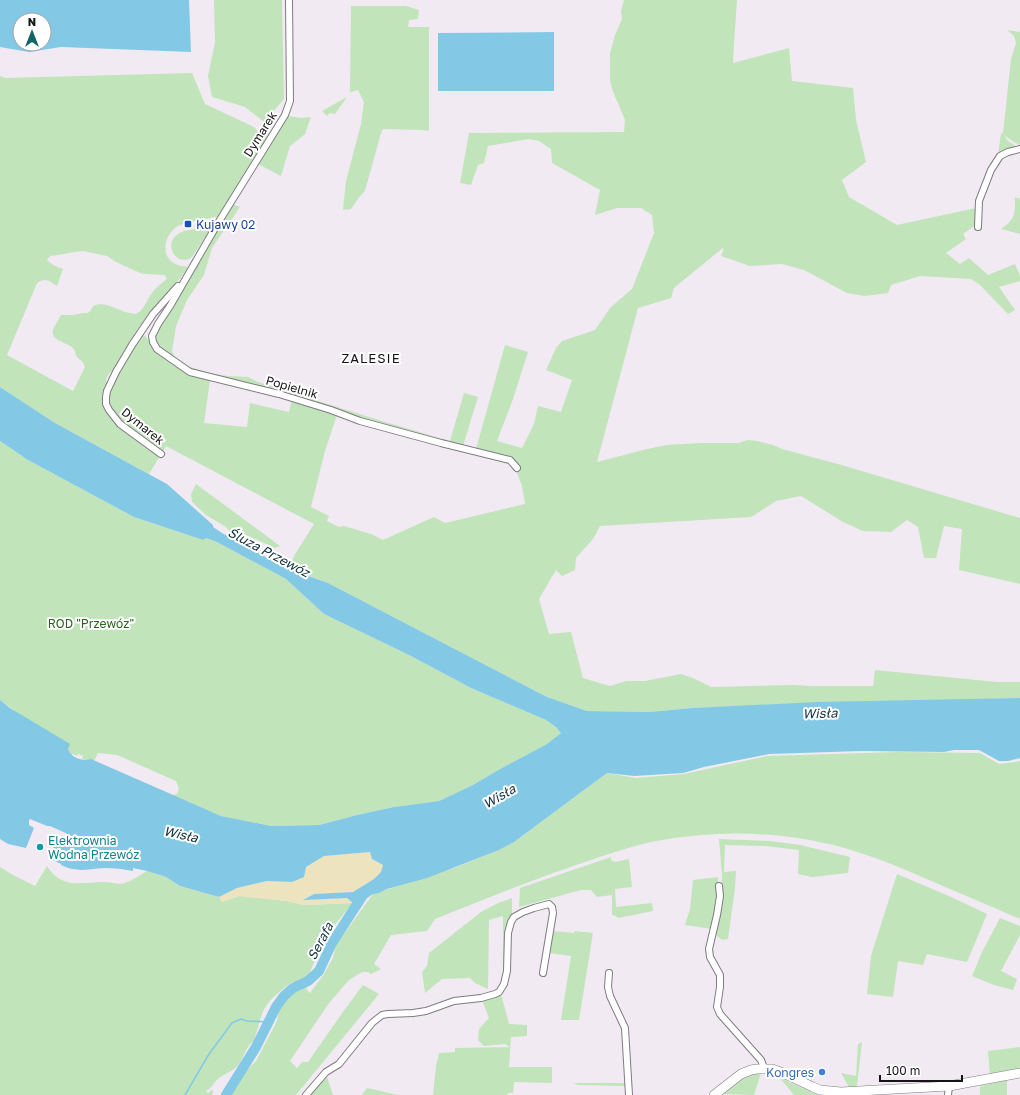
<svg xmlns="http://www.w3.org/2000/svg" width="1020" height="1095" font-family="'Golos Text',sans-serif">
<rect width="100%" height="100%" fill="#f1eaf3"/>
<g fill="#c1e4bb" fill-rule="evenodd">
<polygon points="214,0 282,0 284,99 264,122 245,107 212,97 208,76 215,42"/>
<path d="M624,0H737L734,44L733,63L789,48L792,81L853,88L856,120L866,162L842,180L849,197L897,225L976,208L977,224L963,234L966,239L946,253L960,264L969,258L988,275L1015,264L1020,276V281L999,287L1015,310L1008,314L979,284L971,279L920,276L891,285L888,293L864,296L847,293L804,270L782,264L750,266L721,256L724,247L674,288L671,298L638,308L597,462L647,449L667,445L701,443H738L748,440L757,441L773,445L782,449L838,464L1020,518V584L959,570L962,529L944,526L936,558H924L918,527L907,520L891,532L863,531L843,522L801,496L776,501L751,517L600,526L593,539L576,558L575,570L562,576L556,570L539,599L549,634L571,632L583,678L610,686L626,681H645L681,674L693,678L711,687L793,685L811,686H873L875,670L997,682H1020V698L693,708L649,712L587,711L547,697L328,583L289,568L294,556L314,524L166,446L149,474L55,423L0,387V76L5,78L192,73L205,104L254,127L259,133H270L220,216C207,219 193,221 180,225C168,230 159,250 171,261C175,265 181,266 188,267L181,277L137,330L133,339L115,368L108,375L106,380L107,384L112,385L142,333L166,359L170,358L155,344L154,337L232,204L240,207L212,248L204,275L187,300L176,326L172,351L175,358L187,366L210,373L227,376L248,377L258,382L385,422L450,441L464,393L478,397L463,446L349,416L285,394L210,380L204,423L247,427L250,403L289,412L292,399L337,415L325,451L311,507L329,516L327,521L339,527L344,526L371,534L383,540L434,517L445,523L525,504L522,486L516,470L520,468L513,457H507L476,449L505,345L528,352L513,399L497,441L522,448L534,424L538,406L561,412L572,380L546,370L556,348L562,341L595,330L610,308L632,289L654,233L652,215L641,208H617L595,215L600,190L552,163L551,149L539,141L529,139L488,146L484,163L478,165L471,185L460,183L469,133L624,132L625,120L612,89L610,80V53L615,35L622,19L621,11ZM83,251L107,256L116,262L140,273L145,274L165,275L167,279C160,284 154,289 150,296C145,303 144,310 136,314C132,313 127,313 123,311C113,308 104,301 93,306L91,310L88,313H83L73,315H61C54,329 45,335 64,343C67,344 71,346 73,348C75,350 75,354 77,357C81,361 83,361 85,367L73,391L7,355L37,283C45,277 50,281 57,286L63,269C57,267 52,265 47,260L50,256C61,255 72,252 83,251Z"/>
<polygon points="351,6 406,6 419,10 418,19 409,20 408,27 429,27 429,131 421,130 383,129 381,133 365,191 360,196 351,209 343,210 346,181 361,124 364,102 358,90 350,92"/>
<polygon points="1007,30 1020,32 1020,145 1014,142 1004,135 1008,141 1017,147 998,154 1001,134 1003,133 1011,59 1016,43 1014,36"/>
<polygon points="347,97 335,114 330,113 327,116 322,111"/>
<polygon points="289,116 301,118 311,117 305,134 290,146 281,176 258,164 285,118"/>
<path d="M1015,197L1020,199V234L1001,229C1016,219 1015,213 1015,197Z"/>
<path d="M207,228L209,229V231L192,257C177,268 162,244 178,234C186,229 198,229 207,228Z"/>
<path d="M0,441L28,460L134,517L203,540L206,538L217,542L286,579L324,614L411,656L471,688L546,720L556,727L561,733L547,744L500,769L473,785L439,801L394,807L357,815L319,825L271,826L245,821L221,816L172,795L177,794L179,789L176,781L117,755L98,753L94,761C90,759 86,760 82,759L83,756L78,754L76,757V755L72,754V755L68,749L0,700Z"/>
<polygon points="196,484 272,540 280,546 275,548 244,534 230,532 226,527 206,515 192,502 191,494"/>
<path d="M898,752L980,753L999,764L1015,762L1020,761V919C990,906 959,893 929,880C904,869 878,858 851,850C788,831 721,829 656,841C632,846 608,854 585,862C534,879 485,899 435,919L427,931L391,935L374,964L381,969L371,974L368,972H362L349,980L329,1003L290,1061L297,1068L302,1062H308L345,1009L363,985L379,994L296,1095H232L240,1077L256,1061L277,1021L280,1005L286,998L302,986L300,983L292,982C277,994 266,1000 260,1020C258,1027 256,1034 254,1041C247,1044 244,1057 239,1064C234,1071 226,1073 219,1078C215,1081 214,1084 211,1087C210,1089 208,1089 206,1091L208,1093L212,1090L213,1091V1094L212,1095H0V867L13,875L35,886L47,866C62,890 81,882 103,882C110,882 119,885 125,883C133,880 140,875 147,871L166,877L180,886L219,897L222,902L239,896L287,901L304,905L353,903L332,928L323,942L310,972L309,977L312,981L306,989L310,993L324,974L333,958L336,945L373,894L454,868L499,850L514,842L607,773L636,778L684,774L767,756Z"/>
<polygon points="719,839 770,841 800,845 850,857 848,873 812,877 798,874 799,850 765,846 725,845 724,872 736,871 735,888 728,939 722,940 716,935 721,903 722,875"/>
<polygon points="611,857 611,860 615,862 629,859 632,887 615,889 616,907 652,903 653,911 618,918 616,916 612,915 612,895 597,897 591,890 581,890 519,907 520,888"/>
<polygon points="897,874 949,896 987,914 967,962 927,954 923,965 898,961 893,997 867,994 871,956"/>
<polygon points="718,877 718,895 712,929 685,925 690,909 693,880"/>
<polygon points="512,898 512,914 507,925 505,963 503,975 503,916 489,920 488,989 475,983 470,978 442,979 425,993 422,972 427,966 429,953 481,912 498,903"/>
<polygon points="1000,918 1020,926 1020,935 1001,971 1017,979 1013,990 994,985 972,976 982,952"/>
<polygon points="552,931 574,933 575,931 593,933 579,1020 561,1020 571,956 549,953"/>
<polygon points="501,994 509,1024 527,1025 527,1036 511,1037 509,1067 552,1067 552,1083 514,1082 513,1093 508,1093 507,1095 433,1095 436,1066 439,1053 455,1052 455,1048 510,1047 505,1044 484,1046 478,1040 479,1029 489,1018 482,1000"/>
<polygon points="862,1042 857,1086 849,1087 841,1073 856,1076 858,1044"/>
<polygon points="1020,1047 1020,1069 990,1076 988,1051"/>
<polygon points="756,1073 761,1073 754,1095 722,1094 742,1079"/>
<polygon points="326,1074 333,1095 309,1095"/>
<polygon points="780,1078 811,1092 820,1095 794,1095"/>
<polygon points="1007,1080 1007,1095 980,1095 980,1086"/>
<polygon points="573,1083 625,1083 626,1086 579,1085"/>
<polygon points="367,1088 398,1095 362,1095"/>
</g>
<polygon fill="#ede3be" points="370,852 372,859 383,865 381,872 374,879 353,892 314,894 304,899 347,898 353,903 304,905 287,901 239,896 222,902 219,897 237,888 267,881 292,882 306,867 324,856"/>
<g fill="#83c9e5" fill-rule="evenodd">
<path d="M0,0H189L191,52L61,47L29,52L0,47ZM20,20H44V44H20Z"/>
<polygon points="554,32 554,91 438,91 438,33"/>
<path d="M0,387L55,423L167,484L213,525V527L222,533L284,567L328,583L547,697L587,711L649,712L693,708L818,702L1020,698V758L1008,761H999L979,750H954L944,752L861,751L769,754L704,767L683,773L634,776L607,773L514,842L499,850L427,878L387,889L379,893L363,896L353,903L347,898L303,900L314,894L353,892L374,879L381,872L383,865L372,859L370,852L324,856L306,867L304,877L292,882L267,881L237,888L219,897L180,886L166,877L147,871L133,868V871C123,869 114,868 104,868C87,869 77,873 61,865V864L51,859L50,860H49L57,836L68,840L71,839V836L70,835L50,826H47L30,819L29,820V825L34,828L26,848L8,844L0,839V700L10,708L70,744L68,749C68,749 71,754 72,755C76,759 85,761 91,759L221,816L271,826L319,825L357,815L394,807L439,801L473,785L500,769L547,744L561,733L556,727L546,720L471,688L411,656L324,614L286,579L217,542L206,538L203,540L134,517L28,460L0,441Z"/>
</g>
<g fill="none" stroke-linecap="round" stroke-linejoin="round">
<polyline stroke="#83c9e5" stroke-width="1.5" points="185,1095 209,1054 232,1023 241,1019 247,1021 269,1022"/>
<polyline stroke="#83c9e5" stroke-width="10" points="226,1095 256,1047 276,1007 284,996 293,988 308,981 319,971 332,943 363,895 374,887"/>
<defs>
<g id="street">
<polyline points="289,0 290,101 285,115 218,223 170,306 158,324 152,336 153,342 157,349 190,372 279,394 331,410 360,421 441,443 510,460 517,468"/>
<polyline points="978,227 979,201 991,170 1000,156 1008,152 1020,149"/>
<polyline points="161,454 120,424 109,410 106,404 106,397 107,391 116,372 132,345 153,314 178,286"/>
<polyline points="719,886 720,896 717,915 709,949 710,957 720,975 720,987 717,1007 720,1014 761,1060 764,1068"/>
<polyline points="609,973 608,987 610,996 625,1028 629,1095"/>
<polyline points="306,1095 326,1072 339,1064 372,1023 382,1015 388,1014 413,1013 426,1011 454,1001 481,998 495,994 499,992 504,984 507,971 508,933 511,922 514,917 523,912 534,908 549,904 552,907 553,913 543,973"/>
<polyline points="948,1095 949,1086"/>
</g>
<polyline id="secondary" points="714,1095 741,1074 751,1070 757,1069 772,1069 783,1073 813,1087 820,1090 841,1092 949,1086 1020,1073"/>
</defs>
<use href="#street" stroke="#807a82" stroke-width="8"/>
<use href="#secondary" stroke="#807a82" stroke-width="10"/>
<use href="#street" stroke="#fff" stroke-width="6"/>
<use href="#secondary" stroke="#fff" stroke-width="9"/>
</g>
<rect fill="#1a4fb4" stroke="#fff" stroke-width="1.5" x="184" y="220" width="8" height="8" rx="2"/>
<circle fill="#0f9aa8" stroke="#fff" stroke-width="1.5" cx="40" cy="847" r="4"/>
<circle fill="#3f7fe0" stroke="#fff" stroke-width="1.5" cx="822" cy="1072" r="4"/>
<g text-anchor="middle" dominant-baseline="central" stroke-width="4" stroke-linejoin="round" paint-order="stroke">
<g font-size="12" fill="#171417" stroke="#fff">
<text transform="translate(260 134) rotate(-58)">Dymarek</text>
<text transform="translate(292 387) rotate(16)">Popielnik</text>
<text transform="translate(143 426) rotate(39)">Dymarek</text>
</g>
<g font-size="12" fill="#164399" stroke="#fff" text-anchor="start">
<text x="196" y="224">Kujawy 02</text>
</g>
<g font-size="12" fill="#2a6020" stroke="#fff">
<text x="91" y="623">ROD "Przewóz"</text>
</g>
<g font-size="12" fill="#0d838f" stroke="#fff" text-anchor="start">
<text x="48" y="840">Elektrownia<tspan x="48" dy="14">Wodna Przewóz</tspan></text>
</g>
<g font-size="12" fill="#366cbe" stroke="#fff" text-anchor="end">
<text x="814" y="1072">Kongres</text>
</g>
<g font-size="13" letter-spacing="1" fill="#171417" stroke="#fff">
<text x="371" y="358">ZALESIE</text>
</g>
<g font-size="13" font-style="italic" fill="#11323e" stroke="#fff">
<text transform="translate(269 552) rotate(28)">Śluza Przewóz</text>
<text transform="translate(820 713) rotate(-2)">Wisła</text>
<text transform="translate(499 796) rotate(-30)">Wisła</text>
<text transform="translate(181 834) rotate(13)">Wisła</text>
<text transform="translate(320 941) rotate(-62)">Serafa</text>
</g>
</g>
<g transform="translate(32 32)"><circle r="19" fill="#ffffff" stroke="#a2a1a2"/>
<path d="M0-3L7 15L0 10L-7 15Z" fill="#156464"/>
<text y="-6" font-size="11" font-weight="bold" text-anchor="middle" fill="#171417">N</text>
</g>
<path d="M880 1075v6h82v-6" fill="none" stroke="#171417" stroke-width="2"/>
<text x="886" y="1075" font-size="12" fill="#171417" stroke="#ffffff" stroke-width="3" paint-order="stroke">100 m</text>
</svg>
